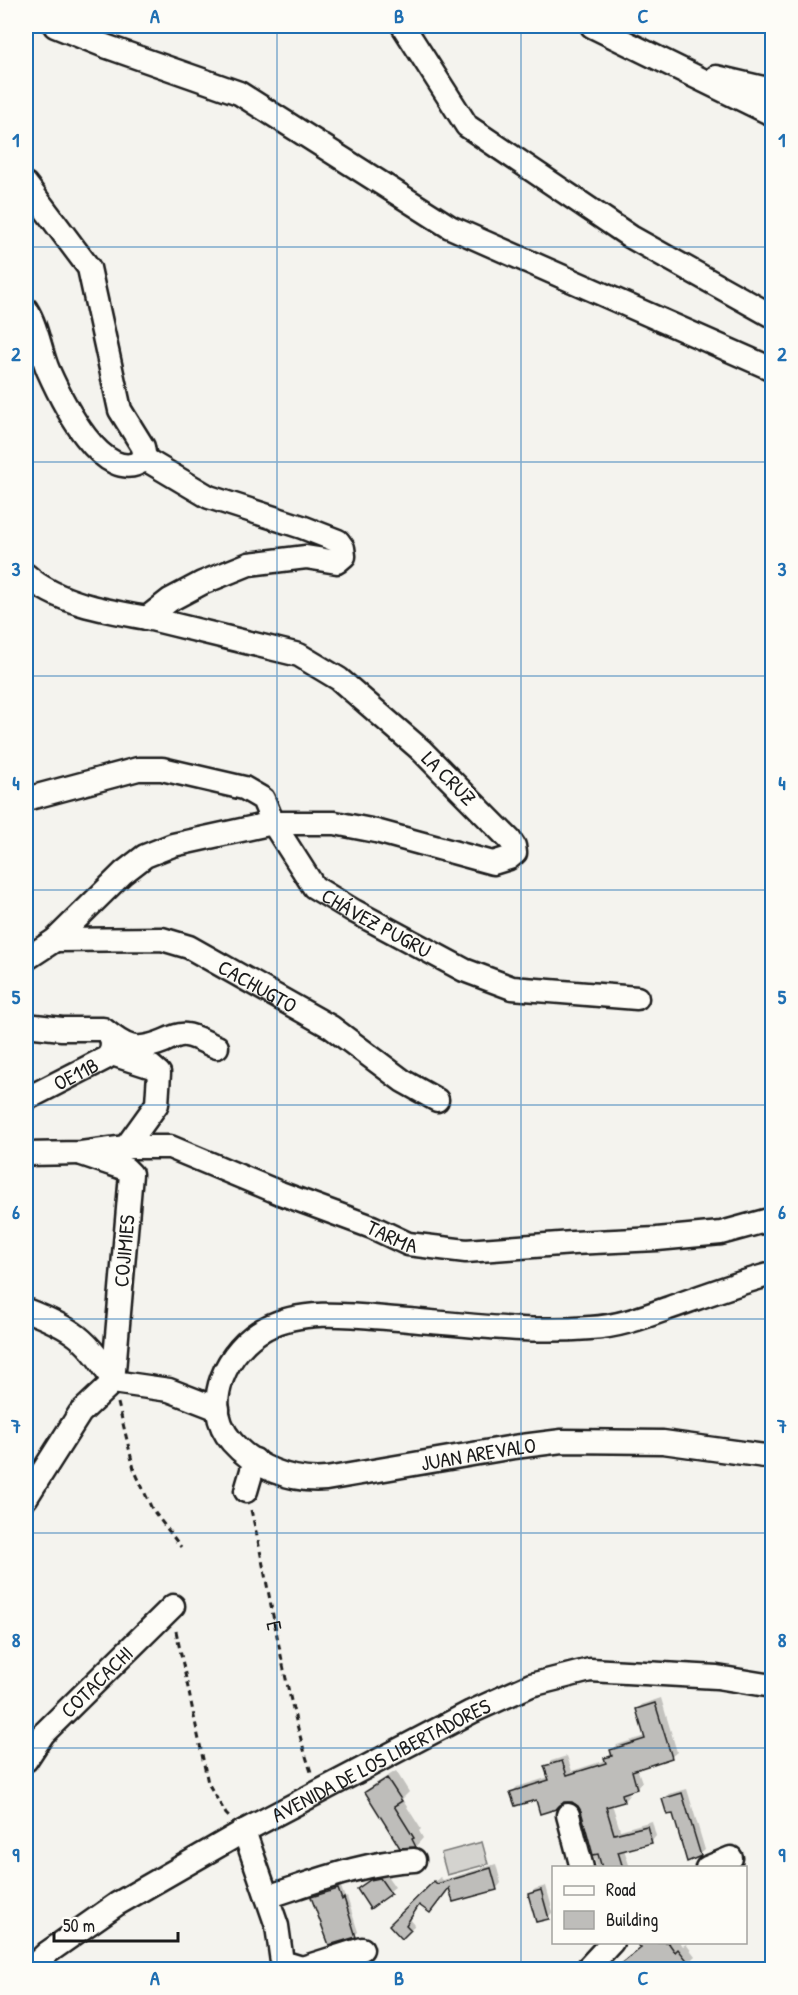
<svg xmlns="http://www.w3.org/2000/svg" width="798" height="1995" font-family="'Patrick Hand',sans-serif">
<rect width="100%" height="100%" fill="#f4f3ee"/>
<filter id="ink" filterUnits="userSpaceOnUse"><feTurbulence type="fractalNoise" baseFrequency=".0167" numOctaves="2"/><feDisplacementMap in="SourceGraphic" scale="12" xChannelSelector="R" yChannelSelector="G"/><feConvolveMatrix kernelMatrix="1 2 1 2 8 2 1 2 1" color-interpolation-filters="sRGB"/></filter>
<g filter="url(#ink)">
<polygon fill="#d4d3cf" stroke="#787876" stroke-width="1.5" points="482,1842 488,1864 447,1875 441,1853"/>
<g fill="#0003">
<polygon points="661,1698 677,1752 671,1757 637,1768 642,1782 637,1788 628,1791 629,1795 624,1801 612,1804 620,1830 652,1821 656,1836 651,1842 624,1849 630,1868 597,1868 579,1805 573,1801 537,1798 512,1792 517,1787 549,1777 546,1767 551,1761 567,1756 572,1771 606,1760 617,1745 645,1736 637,1709 643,1704"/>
<polygon points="396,1771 409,1792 402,1799 421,1829 419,1831 423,1838 416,1846 401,1846 367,1792 375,1784"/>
<polygon points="687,1789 705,1850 697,1857 674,1812 664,1799 669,1794"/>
<polygon points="496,1864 501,1883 497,1888 454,1900 450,1886 420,1904 410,1919 415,1925 402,1937 391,1925 440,1877 443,1880"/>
<polygon points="385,1873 395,1887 370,1906 363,1885 377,1875"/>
<polygon points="546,1886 553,1912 548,1917 530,1894 535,1889"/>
<polygon points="341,1887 345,1898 347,1897 358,1932 355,1935 313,1897 316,1894"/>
<polygon points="643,1942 680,1942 683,1946 686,1944 695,1956 680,1970 614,1970 642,1948"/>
</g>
<g fill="#bebdba" stroke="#1c1c1c" stroke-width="1.5">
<polygon points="655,1703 672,1758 632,1771 637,1789 622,1794 624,1802 606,1807 614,1834 647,1826 652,1843 618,1852 623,1868 602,1868 598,1854 593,1855 581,1811 578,1806 572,1802 564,1802 556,1809 540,1814 536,1800 515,1806 510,1792 549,1780 544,1766 562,1761 567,1775 606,1763 604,1758 612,1756 610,1750 645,1739 636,1709"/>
<polygon points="387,1778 402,1801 394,1806 414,1838 412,1839 416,1847 400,1848 365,1792"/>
<polygon points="682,1793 701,1856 687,1862 673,1814 667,1815 662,1799"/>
<polygon points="491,1868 497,1890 453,1902 449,1888 430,1913 419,1905 406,1925 411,1930 402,1939 389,1925 434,1881 437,1884"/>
<polygon points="380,1878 391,1894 370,1909 357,1889 370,1880"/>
<polygon points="338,1889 342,1900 344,1898 356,1937 329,1945 311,1897"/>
<polygon points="541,1890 549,1919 536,1922 528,1894"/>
<polygon points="636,1942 668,1942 675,1952 678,1949 690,1964 682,1970 614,1970 641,1948"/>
</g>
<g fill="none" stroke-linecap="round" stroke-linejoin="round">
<defs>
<g id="minor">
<polyline points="55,26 105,46 239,93 450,227 772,369"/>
<polyline points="403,26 467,126 631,237 772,316"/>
<polyline points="592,26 772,114"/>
<polyline points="716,77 772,90"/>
<path d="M26,184L89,268L120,410L143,447L145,459C104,491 60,397 48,370C40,351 37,326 26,309"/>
<path d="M26,575C57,603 106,611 147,618L170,600L202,583L249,564L306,557L337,562L344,556L343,548L338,541L302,527L209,497L145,459"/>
<path id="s2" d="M26,799L138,769H162L244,788L263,799L273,823L314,887L354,911L464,970L512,988L637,998"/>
<path id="s3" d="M55,940L162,939L189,947L331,1027L403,1081L437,1100"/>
<polyline points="26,959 55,940 123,873 145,856 173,845 273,823 335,823 376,831 493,863 509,858 515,853 514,846 510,840 421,750 339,679 299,655 147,618"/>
<path d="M26,1025L62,1029H103C125,1047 135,1053 164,1041C171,1038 178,1034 186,1035C196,1036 208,1044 217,1047"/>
<polyline points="112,1054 152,1067 159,1073 157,1104 126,1147"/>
<path id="s4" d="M26,1099L106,1058C112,1052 113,1046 111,1038"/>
<path id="s5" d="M26,1154L81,1153L126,1147H170L280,1193L372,1227L408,1244L466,1251L573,1243L657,1239L721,1233L772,1219"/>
<polyline points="82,1154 126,1169 131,1174 113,1382"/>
<path id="s6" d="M772,1274C737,1283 703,1296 669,1308C644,1317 617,1327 590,1328C530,1333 468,1325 409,1320C364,1317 306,1306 266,1328C227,1348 199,1404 232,1442C255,1468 292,1482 326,1479L514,1447L562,1441L663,1442L772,1457"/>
<path d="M26,1310C70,1327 90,1339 113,1382"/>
<polyline points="246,1491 255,1460"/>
<polyline points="26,1498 80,1413 113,1382 169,1390 218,1409"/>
<path id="s7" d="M26,1760L43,1734L173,1606"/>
<polyline points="568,1815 582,1868"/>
<polyline points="244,1831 277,1926 282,1962 302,1968 362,1949"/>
<polyline points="707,1868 731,1858"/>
<path d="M267,1897C314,1882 364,1862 414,1860"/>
<path id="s8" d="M29,1970L47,1953L117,1904L244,1831L471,1712L531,1685L590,1670L717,1677L772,1686"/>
<polyline points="586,1970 612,1942"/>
</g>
</defs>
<use href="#minor" stroke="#1c1c1c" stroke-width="27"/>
<g stroke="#1c1c1c" stroke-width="3" stroke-dasharray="6 4.5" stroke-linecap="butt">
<polyline points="118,1403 134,1469 152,1509 181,1547"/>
<path id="s1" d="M251,1510C272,1598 283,1689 312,1775"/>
<polyline points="176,1631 208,1783 226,1814 231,1819"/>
</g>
<use href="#minor" stroke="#fdfcf7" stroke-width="22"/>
</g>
</g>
<path fill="none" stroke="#1f6fb2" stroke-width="1.5" stroke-opacity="0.55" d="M277,26V1970M521,26V1970M26,247H772M26,462H772M26,676H772M26,890H772M26,1105H772M26,1319H772M26,1533H772M26,1748H772"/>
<g text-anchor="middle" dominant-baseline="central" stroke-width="6" stroke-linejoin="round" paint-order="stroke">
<g font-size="21" fill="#1c1c1c" stroke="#fdfcf7">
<text transform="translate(449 778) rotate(45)">LA CRUZ</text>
<text stroke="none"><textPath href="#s2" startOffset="420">CHÁVEZ PUGRU</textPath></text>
<text stroke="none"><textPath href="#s3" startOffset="214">CACHUGTO</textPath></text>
<text stroke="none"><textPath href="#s4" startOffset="56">OE11B</textPath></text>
<text stroke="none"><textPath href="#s5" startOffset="384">TARMA</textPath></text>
<text transform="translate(124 1251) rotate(-85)">COJIMIES</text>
<text stroke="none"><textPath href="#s6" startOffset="912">JUAN AREVALO</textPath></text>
<text stroke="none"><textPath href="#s1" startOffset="118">E</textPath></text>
<text stroke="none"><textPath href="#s7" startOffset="106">COTACACHI</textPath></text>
<text stroke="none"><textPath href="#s8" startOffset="411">AVENIDA DE LOS LIBERTADORES</textPath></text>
</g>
</g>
<rect width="798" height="1995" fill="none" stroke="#fdfcf7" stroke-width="66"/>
<rect x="552" y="1866" width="195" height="78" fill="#fdfcf7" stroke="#a3a29f" stroke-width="1.5"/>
<rect x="564" y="1886" width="30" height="9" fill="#fdfcf7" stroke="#a3a29f" stroke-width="1.5"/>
<text x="606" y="1896" font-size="18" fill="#1c1c1c">Road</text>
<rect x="564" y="1911" width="30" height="18" fill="#bebdba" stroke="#a3a29f" stroke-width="1.5"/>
<text x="606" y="1926" font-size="18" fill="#1c1c1c">Building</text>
<path d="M54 1932v9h124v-9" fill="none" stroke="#1c1c1c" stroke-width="3"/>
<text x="63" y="1932" font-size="18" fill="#1c1c1c" stroke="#fdfcf7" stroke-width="4.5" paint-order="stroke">50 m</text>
<rect x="33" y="33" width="732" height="1929" fill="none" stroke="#1f6fb2" stroke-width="2"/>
<g font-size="20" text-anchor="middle" font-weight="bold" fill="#1f6fb2">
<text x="155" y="23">A</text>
<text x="399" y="23">B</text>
<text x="643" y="23">C</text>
<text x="16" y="147">1</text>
<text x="782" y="147">1</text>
<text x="16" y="361">2</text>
<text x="782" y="361">2</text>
<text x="16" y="576">3</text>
<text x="782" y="576">3</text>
<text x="16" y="790">4</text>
<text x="782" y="790">4</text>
<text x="16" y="1004">5</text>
<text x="782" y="1004">5</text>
<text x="16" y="1219">6</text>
<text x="782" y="1219">6</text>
<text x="16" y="1433">7</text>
<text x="782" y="1433">7</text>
<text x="16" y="1647">8</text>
<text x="782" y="1647">8</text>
<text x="16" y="1862">9</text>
<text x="782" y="1862">9</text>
<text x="155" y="1985">A</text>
<text x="399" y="1985">B</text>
<text x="643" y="1985">C</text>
</g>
</svg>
